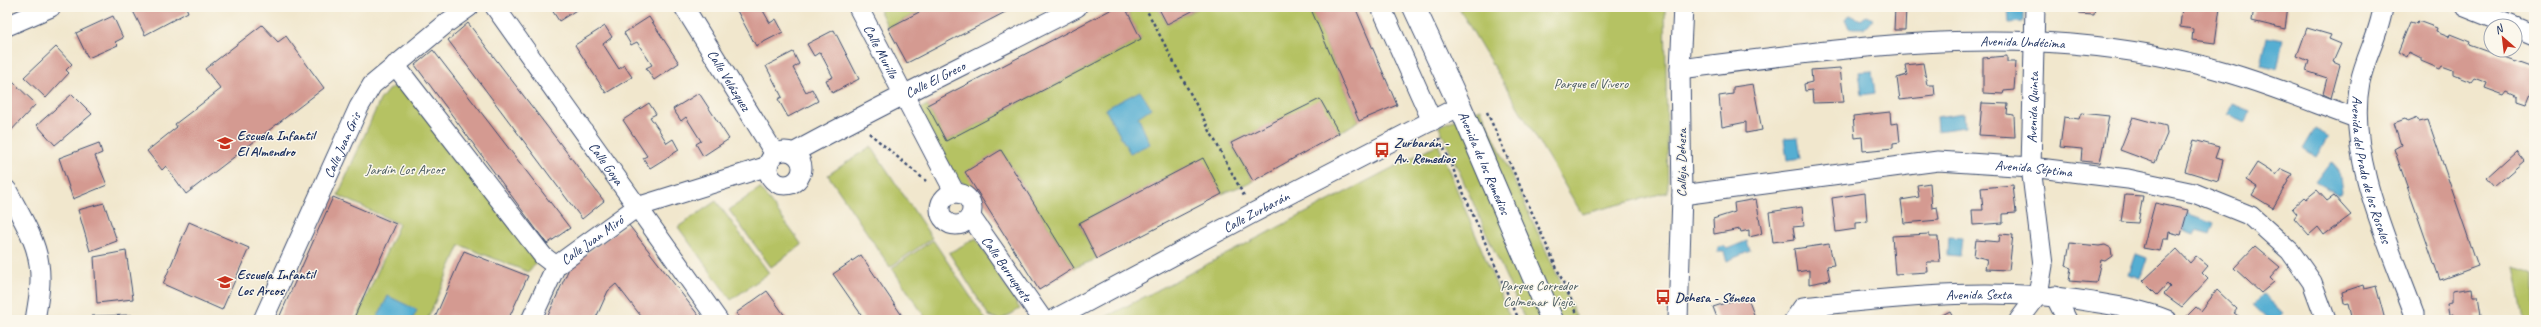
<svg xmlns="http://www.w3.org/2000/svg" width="2541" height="327" font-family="Caveat,sans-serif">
<rect width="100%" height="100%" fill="#fbf7ec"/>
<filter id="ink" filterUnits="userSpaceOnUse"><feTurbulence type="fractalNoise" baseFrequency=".025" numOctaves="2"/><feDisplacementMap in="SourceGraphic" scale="8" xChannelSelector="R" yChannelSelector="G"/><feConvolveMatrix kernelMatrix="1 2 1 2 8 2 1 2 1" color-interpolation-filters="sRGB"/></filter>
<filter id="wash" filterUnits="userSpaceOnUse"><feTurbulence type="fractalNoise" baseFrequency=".012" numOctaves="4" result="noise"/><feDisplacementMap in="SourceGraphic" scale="16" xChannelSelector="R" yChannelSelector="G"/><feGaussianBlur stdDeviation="0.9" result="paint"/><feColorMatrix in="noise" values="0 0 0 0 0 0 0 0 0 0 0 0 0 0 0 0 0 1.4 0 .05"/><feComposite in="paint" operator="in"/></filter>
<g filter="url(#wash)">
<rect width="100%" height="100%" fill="#f1e7cd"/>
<g fill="#b5c264" stroke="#687861">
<polygon points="878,7 929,7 888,28"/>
<polygon points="1125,7 1158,7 1167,24 1200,7 1310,7 1359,121 1339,133 1320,100 1231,143 1253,181 1222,194 1202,159 1079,223 1097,259 1074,268 1001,150 966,172 975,187 971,190 955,176 918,110 927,105 946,141 1141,39"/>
<polygon points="1458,7 1665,7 1668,192 1582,214"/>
<polygon points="400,84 540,258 528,272 460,245 427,320 356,320 399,224 338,195 380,100 388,90"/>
<polygon points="1481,109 1578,320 1525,320 1439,126"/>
<polygon points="1438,144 1511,320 1100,320"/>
<polygon points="871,146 932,238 890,267 828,175"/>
<polygon points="760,188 802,245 771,267 729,210"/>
<polygon points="716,201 769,273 731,300 678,227"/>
<polygon points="976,238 1020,309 1000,320 989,316 949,253"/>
<polygon points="933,240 986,320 927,320 892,268"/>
<polygon points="2514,266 2534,275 2534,320 2524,320"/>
</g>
<g fill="#54aed2" stroke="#386e98">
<polygon points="2008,7 2023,7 2023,22 2009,23"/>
<polygon points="1850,15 1861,20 1866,16 1873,19 1865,28 1849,28 1845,19"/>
<polygon points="2267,37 2283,40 2277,69 2261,66"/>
<polygon points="1872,71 1875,93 1862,95 1859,72"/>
<polygon points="1140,91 1151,108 1138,117 1150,144 1130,153 1105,109"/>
<polygon points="2232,104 2250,111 2246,122 2228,114"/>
<polygon points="1964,113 1965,127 1937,131 1936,117"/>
<polygon points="2315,129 2328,137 2316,157 2303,149"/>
<polygon points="1798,137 1801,158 1787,160 1784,138"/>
<polygon points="2331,162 2339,171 2342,192 2338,194 2316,182"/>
<polygon points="2186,213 2214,223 2210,234 2196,230 2194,234 2181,229"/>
<polygon points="1949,237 1962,238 1960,256 1948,255"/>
<polygon points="1747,241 1750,251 1727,261 1724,252 1717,252 1719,247 1724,246 1727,249"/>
<polygon points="2136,254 2147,258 2140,279 2129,275"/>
<polygon points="2263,295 2283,314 2277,320 2269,320 2253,305"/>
<polygon points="388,296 417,310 412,320 376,320"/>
</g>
<g id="blocks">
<g fill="#d49a91">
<polygon points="131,7 186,7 188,12 145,35"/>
<polygon points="550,7 581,7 559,21"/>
<polygon points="735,7 761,7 770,23 776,19 783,32 756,46"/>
<polygon points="929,7 1015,7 907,63 888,28"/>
<polygon points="1116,7 1125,7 1141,39 946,141 927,105"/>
<polygon points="1158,7 1200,7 1167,24"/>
<polygon points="1310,7 1355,7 1397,105 1359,121"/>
<polygon points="1736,7 1746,7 1746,9 1737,10"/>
<polygon points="1895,7 1906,7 1905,30 1894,30"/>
<polygon points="2080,7 2095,7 2094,15 2079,14"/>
<polygon points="2182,7 2220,7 2215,43 2192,40 2193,29 2180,27"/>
<polygon points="2254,7 2288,7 2285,29 2252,21"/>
<polygon points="113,16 123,38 115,42 118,45 88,58 76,33"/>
<polygon points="649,17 679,63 654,80 646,68 652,65 637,42 631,45 624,33"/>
<polygon points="2418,21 2437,28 2436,32 2449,37 2450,34 2470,42 2469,45 2533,68 2534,86 2527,104 2518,101 2518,96 2507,91 2504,95 2485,88 2487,83 2474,78 2471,82 2453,75 2453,70 2442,66 2440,69 2421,61 2421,58 2409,52 2407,57 2398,52 2410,22 2417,24"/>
<polygon points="468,23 604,201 582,219 448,40"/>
<polygon points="262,25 278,42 286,36 324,88 186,194 166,166 162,170 147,151 177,127 175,124 221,89 205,69"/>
<polygon points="605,26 612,37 603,44 619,69 624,65 632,77 606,93 575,45"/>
<polygon points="2307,28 2331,35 2329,39 2341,44 2333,62 2340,65 2331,98 2323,94 2327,78 2306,71 2309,61 2297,56"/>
<polygon points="834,30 859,79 832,93 826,80 833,77 820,52 814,56 807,44"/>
<polygon points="56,47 72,64 66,70 69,73 46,98 24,77"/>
<polygon points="433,50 570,228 547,244 415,65"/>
<polygon points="793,52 799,64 793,68 806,92 812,89 818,101 788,117 778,99 782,97 766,66"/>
<polygon points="2007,56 2007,62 2016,62 2014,90 2004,91 2003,94 1983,93 1983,58"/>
<polygon points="1923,63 1927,85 1934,85 1935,96 1900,100 1897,78 1907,75 1905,65"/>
<polygon points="1840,68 1844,102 1813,103 1812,90 1805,91 1804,84 1812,82 1811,70"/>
<polygon points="7,80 11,84 13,82 36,104 8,134"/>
<polygon points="1753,84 1762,130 1746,133 1746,122 1722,127 1719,96 1733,94 1733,87"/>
<polygon points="699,93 729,139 703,156 696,144 701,141 686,117 681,121 673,109"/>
<polygon points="72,94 92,114 55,145 37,125"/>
<polygon points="1320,99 1339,133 1253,181 1231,143"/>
<polygon points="649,103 656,114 650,117 659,130 667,143 673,139 679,150 650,168 643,158 647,156 623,120"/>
<polygon points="1982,103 2008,104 2007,114 2014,115 2015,137 1979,135"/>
<polygon points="1890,112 1891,124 1898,123 1900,142 1893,143 1893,148 1863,151 1862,137 1855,138 1853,116"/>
<polygon points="2081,113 2109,116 2100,163 2081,161 2082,149 2060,147 2064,117 2079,119"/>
<polygon points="2133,117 2166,126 2167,134 2155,163 2120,150"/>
<polygon points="2417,118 2419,122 2428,120 2478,266 2440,280 2394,149 2401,145 2394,123 2405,119 2407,122"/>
<polygon points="2194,140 2219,147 2215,158 2223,160 2218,181 2185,171"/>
<polygon points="99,143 102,153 95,156 107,185 73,199 59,158"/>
<polygon points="1001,150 1074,268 1039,290 965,172"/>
<polygon points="2516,151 2524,161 2494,187 2486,178"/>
<polygon points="1203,158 1222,194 1097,259 1079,223"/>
<polygon points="2257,163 2276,175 2281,169 2292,174 2273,208 2252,195 2257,187 2246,180"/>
<polygon points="1930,183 1932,208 1937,207 1939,220 1904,223 1901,200 1919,197 1917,185"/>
<polygon points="2013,185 2016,213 2003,214 2003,223 1973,225 1972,210 1983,210 1981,188"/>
<polygon points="2317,190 2327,201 2334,196 2351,215 2324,235 2318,227 2309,235 2294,218 2297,214 2292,208 2304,197 2306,199"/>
<polygon points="1865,193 1867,222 1856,223 1856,229 1836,232 1832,198"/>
<polygon points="2125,195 2143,196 2138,223 2121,222"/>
<polygon points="333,197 396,224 353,320 278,320"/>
<polygon points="1756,199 1762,234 1749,237 1749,230 1741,232 1740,229 1714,234 1713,219 1735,212 1734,203"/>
<polygon points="104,203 117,241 90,251 78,210"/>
<polygon points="2155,203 2188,210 2181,235 2169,232 2168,239 2163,239 2160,251 2143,248"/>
<polygon points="1802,207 1804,226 1793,227 1795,239 1773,242 1769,212"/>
<polygon points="189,222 249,248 222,310 163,284"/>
<polygon points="628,224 702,320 644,320 616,284 608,291 595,320 546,320 571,264"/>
<polygon points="1929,234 1929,237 1938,237 1940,262 1927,262 1928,272 1895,274 1892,236"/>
<polygon points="2000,234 2013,235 2009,270 1985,269 1987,259 1974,256 1976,240 1999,242"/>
<polygon points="2070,243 2099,246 2105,245 2111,248 2112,256 2105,261 2101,260 2096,283 2069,281 2071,268 2066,266"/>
<polygon points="1829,244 1834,265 1827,266 1830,280 1809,284 1809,270 1797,272 1794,249"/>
<polygon points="2255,246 2280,267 2270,278 2274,282 2261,293 2234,268"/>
<polygon points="2177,249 2190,263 2196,256 2208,266 2202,273 2208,279 2182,307 2164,294 2170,287 2167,284 2157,295 2143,281"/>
<polygon points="126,251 133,299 97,303 94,257"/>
<polygon points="464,251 528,276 508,320 434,320"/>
<polygon points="861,255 905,320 865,320 833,274"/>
<polygon points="2363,285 2364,289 2376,286 2385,320 2353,320 2349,303 2344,304 2342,292"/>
<polygon points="2472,288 2473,296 2478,296 2481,315 2475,316 2476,320 2454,320 2453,314 2449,315 2447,304 2452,303 2452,291"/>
<polygon points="2217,290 2237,309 2234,313 2244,320 2185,318 2196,307 2201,311"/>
<polygon points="767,291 788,320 741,320 736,313"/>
<polygon points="1747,296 1756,320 1718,320 1713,307"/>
<polygon points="1950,311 1955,320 1933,320"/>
<polygon points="132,315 133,320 92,320 92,316"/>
<polygon points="2316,317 2316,320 2305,320 2305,319"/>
</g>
</g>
</g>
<g filter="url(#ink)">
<use href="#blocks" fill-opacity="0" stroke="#3b4b6f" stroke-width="1"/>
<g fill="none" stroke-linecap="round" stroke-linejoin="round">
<defs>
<g id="street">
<path id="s1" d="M495,7L718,320"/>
<path id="s2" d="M684,7L775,154"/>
<path id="s3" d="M858,7L955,193"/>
<polyline points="1381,7 1432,121"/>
<path id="s4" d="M2383,7C2380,33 2365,57 2360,82C2346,155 2389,245 2414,313V320"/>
<polyline points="2465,7 2513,26"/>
<polyline points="7,26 51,7"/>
<polyline points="2515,27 2534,35"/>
<polyline points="395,65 543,256 556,266"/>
<path id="s5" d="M1680,69C1854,47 2022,21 2196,64C2250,77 2303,99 2356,118"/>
<circle cx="785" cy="168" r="17"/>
<path id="s6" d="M793,153C886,102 983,56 1077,7"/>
<path d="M7,190C19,213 36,239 39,264C42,283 38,302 35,320"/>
<circle cx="956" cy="209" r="16"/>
<path id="s7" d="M1682,195L1938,161L2031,167L2128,179L2194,193L2251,216L2290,251L2312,282L2326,320"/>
<path id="s8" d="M971,217L1043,320"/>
<polyline points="2055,296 2067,320"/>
<path id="s9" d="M263,320L359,107L372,85L448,22L469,7"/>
<path id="s10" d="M531,320L556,266L637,207L768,166"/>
<path id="s11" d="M1053,320L1253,213L1460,106"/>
<polyline points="1678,320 1682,195 1680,69 1683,7"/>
<path id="s12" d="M1794,320L1803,307C1901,297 1995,286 2093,302C2118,306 2144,310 2167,320"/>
<path id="s13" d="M2019,320L2038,295L2043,265L2031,167L2035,7"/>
</g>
<g id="secondary">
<path id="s14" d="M1414,7L1460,106L1552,320"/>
</g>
</defs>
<use href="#street" stroke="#3b4b6f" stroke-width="21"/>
<use href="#secondary" stroke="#3b4b6f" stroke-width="24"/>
<g stroke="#3b4b6f" stroke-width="2.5" stroke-dasharray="3 3" stroke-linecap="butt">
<polyline points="1145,7 1244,196"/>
<polyline points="1487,112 1580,320"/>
<polyline points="869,133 926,181"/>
<polyline points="1438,140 1440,139 1519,320"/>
</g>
<use href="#street" stroke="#fff" stroke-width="19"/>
<use href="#secondary" stroke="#fff" stroke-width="22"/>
</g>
</g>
<defs>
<symbol id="school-bare" viewBox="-9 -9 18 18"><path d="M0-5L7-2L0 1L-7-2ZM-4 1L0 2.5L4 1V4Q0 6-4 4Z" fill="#c8321e" stroke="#fbf7ec" stroke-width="2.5" paint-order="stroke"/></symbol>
<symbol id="bus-bare" viewBox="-9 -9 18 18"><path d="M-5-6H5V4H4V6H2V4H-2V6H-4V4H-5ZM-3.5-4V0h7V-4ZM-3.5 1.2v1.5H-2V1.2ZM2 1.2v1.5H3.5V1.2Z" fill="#c8321e" stroke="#fbf7ec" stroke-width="2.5" paint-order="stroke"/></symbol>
</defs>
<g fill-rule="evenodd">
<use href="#school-bare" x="214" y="132" width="22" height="22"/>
<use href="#bus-bare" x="1371" y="139" width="22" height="22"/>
<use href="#school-bare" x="214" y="271" width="22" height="22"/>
<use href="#bus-bare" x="1652" y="286" width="22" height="22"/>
</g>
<g text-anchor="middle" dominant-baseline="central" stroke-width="3" stroke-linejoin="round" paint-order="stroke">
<g font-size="14" fill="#1b2f5e" stroke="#fbf7ec">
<text stroke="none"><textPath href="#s5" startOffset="344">Avenida Undécima</textPath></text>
<text stroke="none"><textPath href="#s3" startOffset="50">Calle Murillo</textPath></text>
<text stroke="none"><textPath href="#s2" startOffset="86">Calle Velázquez</textPath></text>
<text stroke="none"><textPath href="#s6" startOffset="160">Calle El Greco</textPath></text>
<text stroke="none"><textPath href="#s13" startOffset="220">Avenida Quinta</textPath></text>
<text stroke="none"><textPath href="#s9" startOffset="192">Calle Juan Gris</textPath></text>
<text stroke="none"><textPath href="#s14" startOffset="171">Avenida de los Remedios</textPath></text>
<text transform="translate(1681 163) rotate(-90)">Calleja Dehesa</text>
<text stroke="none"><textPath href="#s1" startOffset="192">Calle Goya</textPath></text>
<text stroke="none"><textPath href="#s7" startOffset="354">Avenida Séptima</textPath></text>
<text stroke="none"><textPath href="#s4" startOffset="168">Avenida del Prado de los Rosales</textPath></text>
<text stroke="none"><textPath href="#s11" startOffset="230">Calle Zurbarán</textPath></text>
<text stroke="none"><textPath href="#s10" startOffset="104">Calle Juan Miró</textPath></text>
<text stroke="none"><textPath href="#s8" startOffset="63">Calle Berruguete</textPath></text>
<text stroke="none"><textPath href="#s12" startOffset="192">Avenida Sexta</textPath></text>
</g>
<g font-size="14" fill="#495b60" stroke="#fbf7ec">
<text x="1591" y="83">Parque el Vivero</text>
<text x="405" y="169">Jardín Los Arcos</text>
<text x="1539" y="285">Parque Corredor<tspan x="1539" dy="16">Colmenar Viejo.</tspan></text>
</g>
<g font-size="14" font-weight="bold" fill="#1b2f5e" stroke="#fbf7ec" text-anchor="start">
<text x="237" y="135">Escuela Infantil<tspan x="237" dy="16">El Almendro</tspan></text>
<text x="1394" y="142">Zurbarán -<tspan x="1394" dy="16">Av. Remedios</tspan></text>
<text x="237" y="274">Escuela Infantil<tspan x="237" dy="16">Los Arcos</tspan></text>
<text x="1675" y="297">Dehesa - Séneca</text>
</g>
</g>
<rect width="2541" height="327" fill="none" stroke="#fbf7ec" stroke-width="24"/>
<g transform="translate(2503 38) rotate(332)"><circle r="19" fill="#fbf7ec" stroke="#a1a7b3"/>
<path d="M0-3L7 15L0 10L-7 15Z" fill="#c8321e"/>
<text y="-6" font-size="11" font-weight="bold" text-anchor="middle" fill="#1b2f5e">N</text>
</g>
</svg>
